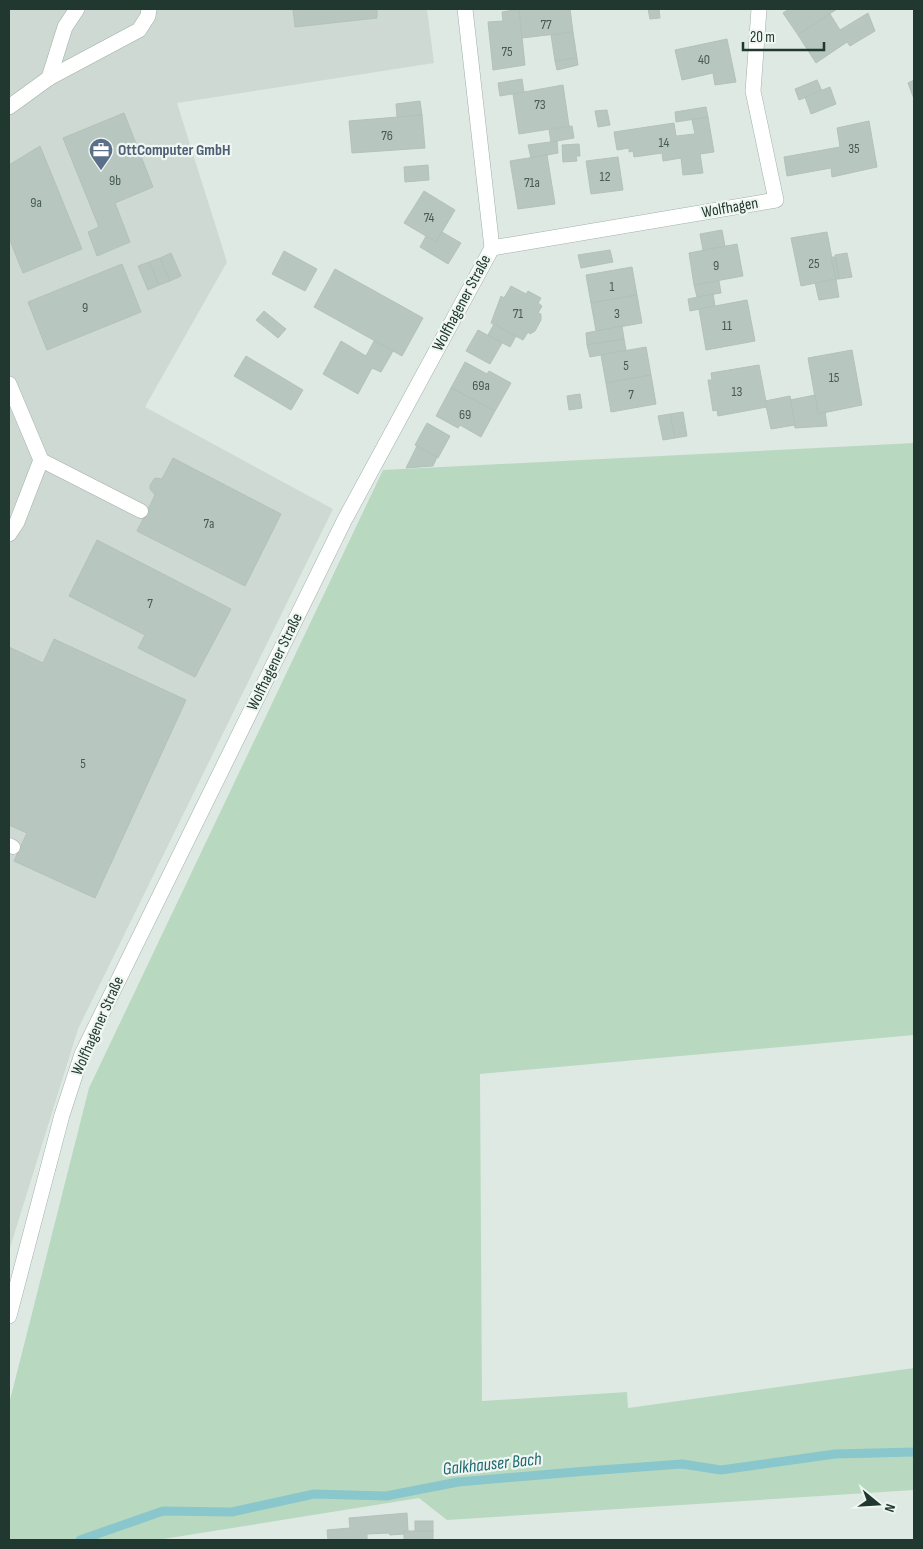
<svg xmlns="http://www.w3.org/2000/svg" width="923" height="1549" font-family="'Sofia Sans Condensed',sans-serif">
<rect width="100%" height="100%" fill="#dfe9e4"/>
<polygon fill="#cdd9d2" points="9,9 427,9 434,63 177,103 227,262 145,407 333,509 78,1029 9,1251"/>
<polygon fill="#b8d9bf" points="914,443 914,1035 480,1074 482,1401 627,1392 628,1408 914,1368 914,1490 447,1520 419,1498 157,1540 9,1540 9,1404 89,1088 383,470"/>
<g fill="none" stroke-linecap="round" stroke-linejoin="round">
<polyline stroke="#89c7cc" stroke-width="9" points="80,1540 163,1511 232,1512 314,1494 386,1496 458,1482 587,1471 682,1464 721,1470 835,1454 914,1452"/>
</g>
<g fill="#b7c6bf" stroke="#b2c2ba">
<polygon points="293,9 377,9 377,18 295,27"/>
<polygon points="519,9 525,65 493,70 488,22 503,21 502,12"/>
<polygon points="519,9 570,9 573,32 522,38"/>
<polygon points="648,9 659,9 660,18 650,19"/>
<polygon points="789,9 837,9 798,35 783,13"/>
<polygon points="868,13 875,31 850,46 847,42 816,63 798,35 830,14 840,30"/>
<polygon points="573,32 577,58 555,61 551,35"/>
<polygon points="727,39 736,82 715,85 713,73 682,80 675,50"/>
<polygon points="577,58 578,65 557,70 555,61"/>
<polygon points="522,79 524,92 500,96 498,83"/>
<polygon points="817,80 822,91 799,100 795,89"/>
<polygon points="914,80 914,99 908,83"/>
<polygon points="563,85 569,126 519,134 513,94"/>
<polygon points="830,87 836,104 811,114 805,97"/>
<polygon points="420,101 422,115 397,117 396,104"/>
<polygon points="706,107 708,117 676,122 675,112"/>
<polygon points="607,110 610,125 598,127 595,111"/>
<polygon points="124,113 153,187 115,203 130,242 97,256 88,232 99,227 63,138"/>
<polygon points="422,115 425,148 352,153 349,121"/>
<polygon points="708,117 714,152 700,154 703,173 683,175 681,158 663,161 662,153 634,157 633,151 629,152 629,148 617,150 614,132 674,123 676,136 695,134 692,120"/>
<polygon points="869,121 877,167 832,177 831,168 787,176 784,157 840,147 837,128"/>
<polygon points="572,126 574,138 551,142 549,130"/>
<polygon points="557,141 558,153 531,158 528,145"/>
<polygon points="579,144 580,156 576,156 577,161 563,162 562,145"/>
<polygon points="40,146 82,249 23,273 9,238 9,165"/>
<polygon points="547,155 555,204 518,209 510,161"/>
<polygon points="618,157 623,190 591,194 586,161"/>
<polygon points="428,165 429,180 405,182 404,167"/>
<polygon points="424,191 455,210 436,242 404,223"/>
<polygon points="722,230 725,246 703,250 700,234"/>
<polygon points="442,232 461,243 448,264 420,247 426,236 436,242"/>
<polygon points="827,232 836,279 801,286 791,238"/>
<polygon points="737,244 743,276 694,285 689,253"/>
<polygon points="610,250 613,262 581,268 578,255"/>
<polygon points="284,251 317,269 305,291 272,274"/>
<polygon points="171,253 181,276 170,281 160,258"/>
<polygon points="847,253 852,277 839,279 835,255"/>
<polygon points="831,257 835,257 839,279 836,279"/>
<polygon points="160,258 170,281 159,285 149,262"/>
<polygon points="149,262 159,285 148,290 138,266"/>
<polygon points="122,264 141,312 47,350 28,302"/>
<polygon points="632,267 637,295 591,303 586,275"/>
<polygon points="335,269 423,318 402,356 314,307"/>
<polygon points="836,279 839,297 819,300 815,283"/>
<polygon points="719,281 721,293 697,297 694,285"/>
<polygon points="511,286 526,294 528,291 541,298 538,303 542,306 538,313 541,314 541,320 535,331 530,334 528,332 523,340 491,323 501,296 504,298"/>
<polygon points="713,294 715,306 690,311 688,299"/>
<polygon points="637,295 642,323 596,331 591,303"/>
<polygon points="747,300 755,341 706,350 699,309"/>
<polygon points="264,311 286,329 278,338 256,320"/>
<polygon points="494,324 516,336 510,347 488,335"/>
<polygon points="622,326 624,339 587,345 586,333"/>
<polygon points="478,330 502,343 490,364 466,351"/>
<polygon points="624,339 626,350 590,357 587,345"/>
<polygon points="341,341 366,356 374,341 393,351 381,372 372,368 358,394 323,374"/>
<polygon points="646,347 651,375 606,383 601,355"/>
<polygon points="852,350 862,405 818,414 808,358"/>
<polygon points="246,356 303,390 291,410 234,376"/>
<polygon points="465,362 487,374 489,371 511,383 495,411 451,388"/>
<polygon points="759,365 767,407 718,416 717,410 713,411 708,380 712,380 711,373"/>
<polygon points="651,375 656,404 611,412 606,383"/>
<polygon points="451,388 495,411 481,437 460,425 458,428 436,416"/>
<polygon points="580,394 582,408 569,410 567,396"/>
<polygon points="815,395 818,414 825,412 827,426 795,428 790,400"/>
<polygon points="790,396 795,425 771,429 765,401"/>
<polygon points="683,412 687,436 675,438 670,414"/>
<polygon points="670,414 675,438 663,440 658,416"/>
<polygon points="427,423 450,436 438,458 415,445"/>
<polygon points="417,446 437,457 433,466 406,468"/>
<polygon points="173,458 281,514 245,586 137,531 155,495 150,489 150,485 155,478 162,479"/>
<polygon points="97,540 231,609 195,677 138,648 145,635 69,596"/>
<polygon points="54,639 186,700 95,898 14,861 27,833 9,825 9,647 43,663"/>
<polygon points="407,1513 408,1531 404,1531 404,1534 390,1535 389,1533 367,1534 367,1540 328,1540 327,1530 350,1528 349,1518"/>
<rect x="415" y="1521" width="18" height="10"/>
<rect x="404" y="1531" width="29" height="9"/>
</g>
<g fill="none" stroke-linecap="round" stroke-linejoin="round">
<defs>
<g id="service">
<polyline points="41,460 141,511"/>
<polyline points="9,845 13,847"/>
</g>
<g id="minor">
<polyline points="49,78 65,27 77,9"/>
<polyline points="9,107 49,78 139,30 148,16 149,9"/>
<polyline points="492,248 776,200 753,91 759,9"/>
<polyline points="9,384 41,460 17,522 9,534"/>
<polyline points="9,1316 62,1115 82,1054 344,521 492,248 465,9"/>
</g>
</defs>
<use href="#service" stroke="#a2b0aa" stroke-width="15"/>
<use href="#minor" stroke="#a2b0aa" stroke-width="16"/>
<use href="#service" stroke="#fff" stroke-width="14"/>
<use href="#minor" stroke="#fff" stroke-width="15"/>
</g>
<defs>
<symbol id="office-pin" viewBox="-11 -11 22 30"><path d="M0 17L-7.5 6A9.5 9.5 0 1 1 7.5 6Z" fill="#5c6f8a" stroke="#eff6f2"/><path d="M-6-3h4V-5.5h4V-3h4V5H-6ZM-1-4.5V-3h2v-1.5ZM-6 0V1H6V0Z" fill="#fff"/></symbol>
</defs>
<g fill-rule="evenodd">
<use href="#office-pin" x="87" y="136" width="28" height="38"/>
</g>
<g text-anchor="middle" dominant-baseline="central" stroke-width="4.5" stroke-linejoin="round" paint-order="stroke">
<g font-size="14" fill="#465c54">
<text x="546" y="24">77</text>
<text x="507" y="51">75</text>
<text x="704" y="59">40</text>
<text x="540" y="104">73</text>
<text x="387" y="135">76</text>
<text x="664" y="142">14</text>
<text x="854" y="148">35</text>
<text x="605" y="176">12</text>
<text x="115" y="180">9b</text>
<text x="532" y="182">71a</text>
<text x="36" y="202">9a</text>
<text x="429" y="217">74</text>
<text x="814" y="263">25</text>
<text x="716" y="265">9</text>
<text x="612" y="286">1</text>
<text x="85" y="307">9</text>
<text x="518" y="313">71</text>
<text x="617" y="313">3</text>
<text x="727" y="325">11</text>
<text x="626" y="365">5</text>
<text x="834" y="377">15</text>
<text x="481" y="385">69a</text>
<text x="737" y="391">13</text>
<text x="631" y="394">7</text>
<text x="465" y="414">69</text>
<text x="209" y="523">7a</text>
<text x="150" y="603">7</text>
<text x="83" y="763">5</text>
</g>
<g font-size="16" font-weight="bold" fill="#4e5e75" stroke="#eff6f2" text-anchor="start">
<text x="118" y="150">OttComputer GmbH</text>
</g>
<g font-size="16" fill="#213830" stroke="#eff6f2">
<text transform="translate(730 208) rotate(-10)">Wolfhagen</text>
<text transform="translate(462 303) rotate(-62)">Wolfhagener Straße</text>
<text transform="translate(275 662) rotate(-64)">Wolfhagener Straße</text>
<text transform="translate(98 1026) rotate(-66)">Wolfhagener Straße</text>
</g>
<g font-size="18" font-style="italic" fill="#1f686f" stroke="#eff6f2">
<text transform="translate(492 1464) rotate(-6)">Galkhauser Bach</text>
</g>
</g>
<rect width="923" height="1549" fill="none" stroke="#213830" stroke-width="20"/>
<g transform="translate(878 1504) rotate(108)" stroke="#eff6f2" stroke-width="4" paint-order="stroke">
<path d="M0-4L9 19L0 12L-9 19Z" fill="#213830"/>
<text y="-8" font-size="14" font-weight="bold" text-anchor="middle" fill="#213830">N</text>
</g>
<path d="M743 42v8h81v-8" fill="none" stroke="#213830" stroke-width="2.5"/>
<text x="750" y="42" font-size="15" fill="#213830" stroke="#eff6f2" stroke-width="4" paint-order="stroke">20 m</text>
</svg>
